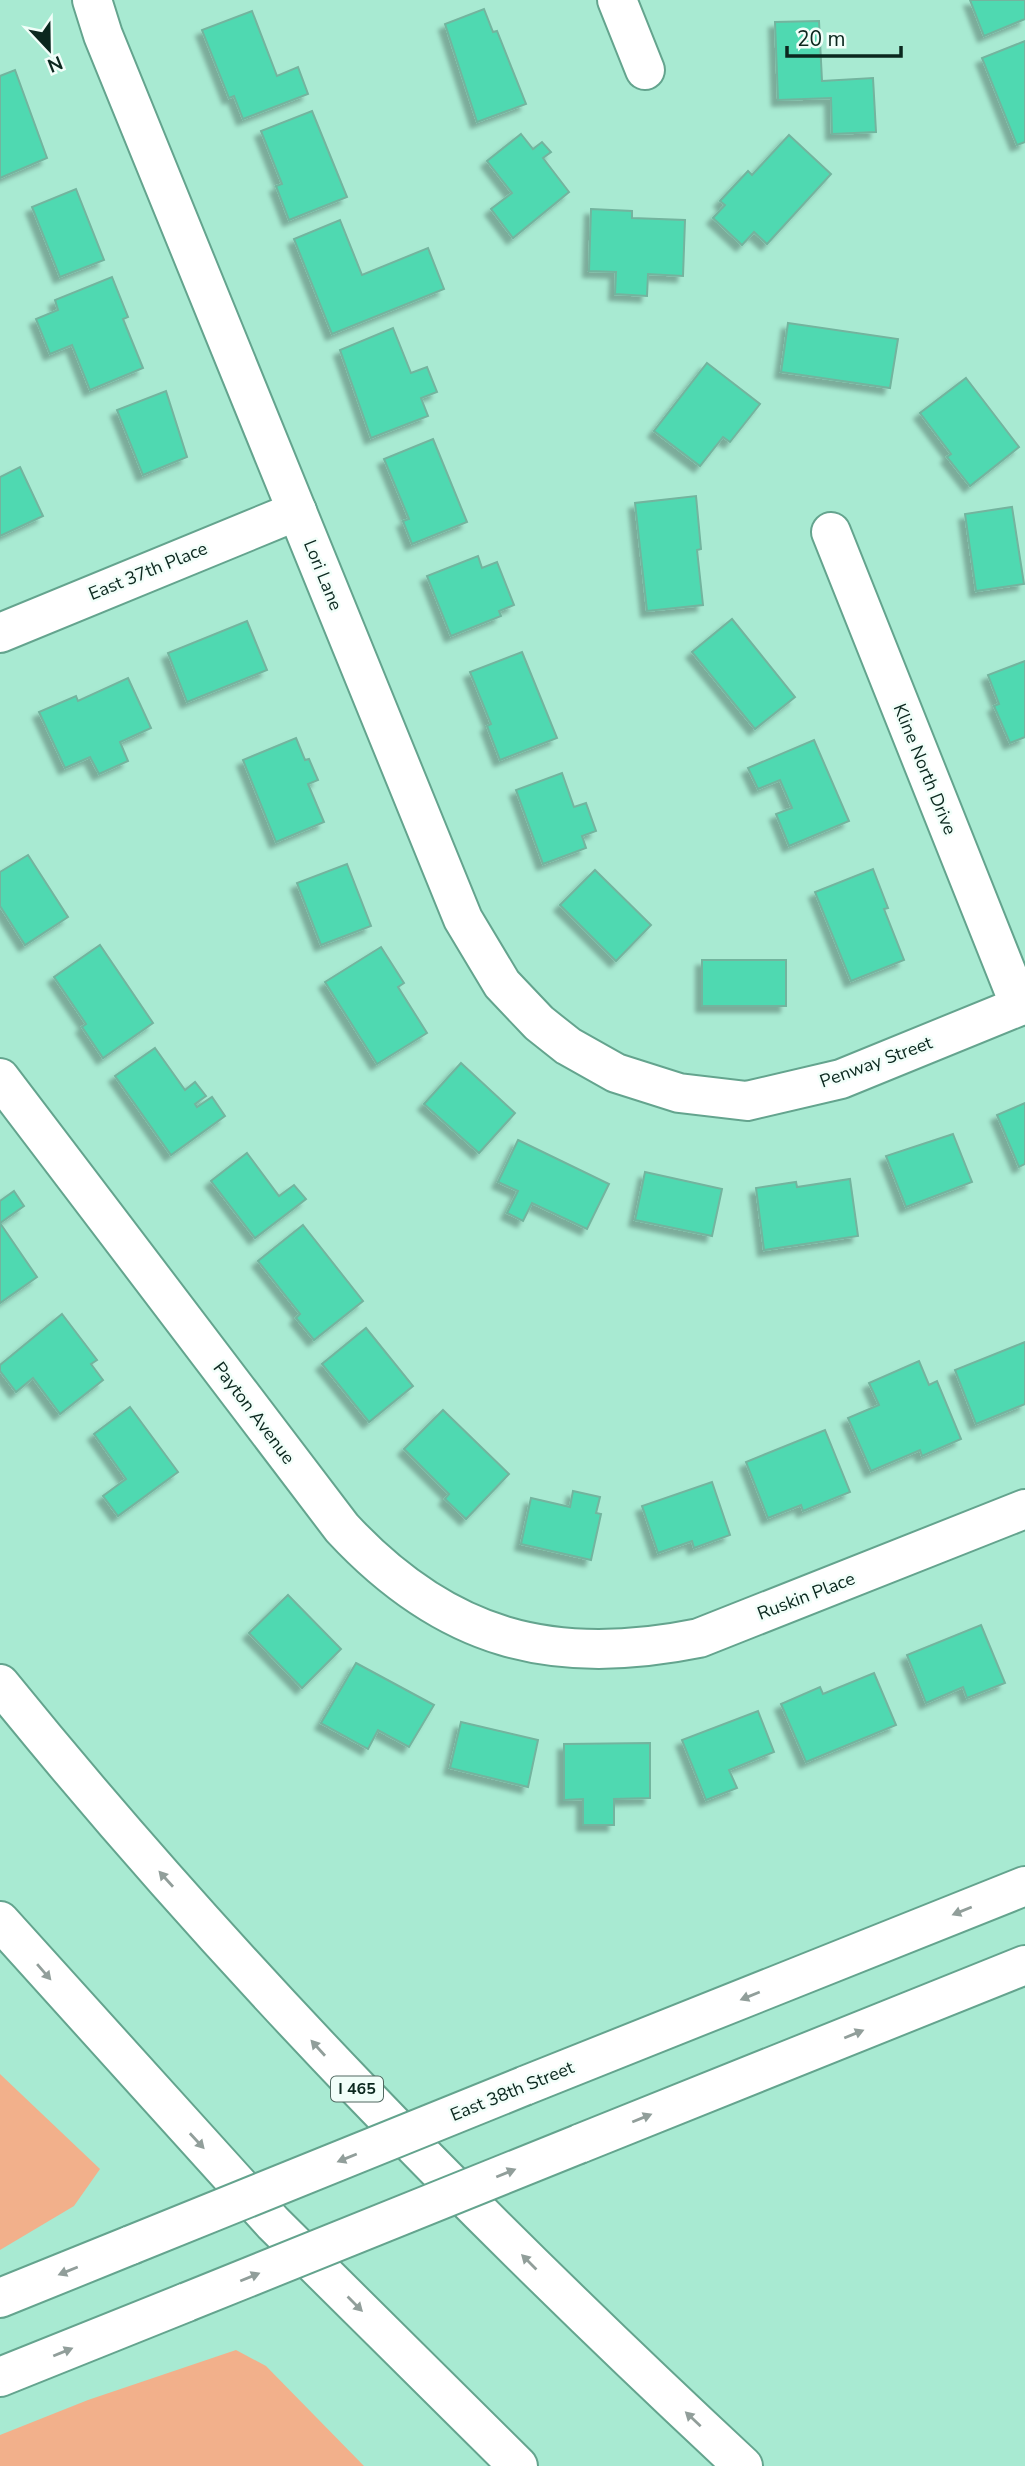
<svg xmlns="http://www.w3.org/2000/svg" width="1025" height="2466" font-family="'Nunito Sans',sans-serif">
<defs>
<filter id="shadow"><feDropShadow dx="-6" dy="6" stdDeviation="2" flood-color="#0004"/></filter>
</defs>
<rect width="100%" height="100%" fill="#a8ead2"/>
<g fill="#f2b08b">
<polygon points="0,2074 100,2169 74,2206 0,2250"/>
<polygon points="236,2350 266,2366 364,2466 0,2466 0,2435 88,2400"/>
</g>
<g fill="#50d9b1" stroke="#73b49e" stroke-width="2" filter="url(#shadow)">
<polygon points="970,0 1025,0 1025,19 984,36"/>
<polygon points="484,9 493,32 497,31 526,104 477,122 445,24"/>
<polygon points="252,11 277,76 298,67 308,94 243,119 234,96 229,98 202,30"/>
<polygon points="819,21 822,81 873,78 876,132 832,134 831,98 778,100 775,22"/>
<polygon points="1025,41 1025,142 1017,145 982,58"/>
<polygon points="15,70 47,158 0,178 0,76"/>
<polygon points="312,111 347,197 289,220 276,186 282,184 261,131"/>
<polygon points="521,134 533,149 542,142 551,152 543,158 569,192 513,238 491,209 512,193 487,161"/>
<polygon points="789,135 831,174 767,244 754,232 742,245 713,218 725,205 720,201 748,171 752,175"/>
<polygon points="76,189 104,260 60,277 32,207"/>
<polygon points="591,209 632,211 632,218 685,220 683,276 648,274 647,296 615,294 616,272 589,271"/>
<polygon points="340,220 362,275 428,248 444,289 332,334 294,239"/>
<polygon points="112,277 128,317 123,319 143,368 90,390 72,345 50,354 36,319 58,310 55,300"/>
<polygon points="788,323 898,339 890,388 781,372"/>
<polygon points="393,328 411,373 427,367 437,392 421,398 428,416 371,438 340,350"/>
<polygon points="707,363 760,404 730,442 723,437 700,466 654,431"/>
<polygon points="966,378 1019,447 970,486 947,457 951,454 920,413"/>
<polygon points="166,391 187,457 143,475 117,410"/>
<polygon points="433,439 467,522 412,544 403,521 409,519 384,459"/>
<polygon points="20,467 43,516 0,536 0,477"/>
<polygon points="696,496 701,549 697,550 703,605 647,611 635,503"/>
<polygon points="1012,507 1024,584 976,591 965,514"/>
<polygon points="478,556 482,568 497,562 514,605 499,611 501,616 451,636 427,576"/>
<polygon points="732,619 795,697 755,729 692,652"/>
<polygon points="247,621 267,670 187,702 168,653"/>
<polygon points="522,652 557,738 500,760 487,726 491,724 470,672"/>
<polygon points="1025,661 1025,737 1010,743 994,706 999,704 988,675"/>
<polygon points="128,678 151,728 120,742 128,761 99,774 90,757 65,768 39,712 76,696 78,701"/>
<polygon points="296,738 305,760 309,759 318,780 308,784 324,822 276,842 243,760"/>
<polygon points="814,740 849,821 789,846 776,814 792,808 780,780 758,789 748,768"/>
<polygon points="562,773 574,807 586,803 596,831 582,836 586,848 543,864 516,790"/>
<polygon points="28,855 68,917 25,945 0,906 0,872"/>
<polygon points="347,864 371,926 321,945 297,883"/>
<polygon points="873,869 888,908 884,909 904,960 851,981 815,892"/>
<polygon points="595,870 651,925 616,961 560,905"/>
<polygon points="100,945 153,1023 103,1058 82,1027 86,1024 54,977"/>
<polygon points="381,947 404,983 398,987 427,1033 377,1064 325,982"/>
<rect x="702" y="960" width="84" height="46"/>
<polygon points="155,1048 185,1090 195,1082 206,1096 195,1104 197,1107 212,1097 225,1116 171,1155 115,1076"/>
<polygon points="461,1063 515,1113 479,1153 424,1104"/>
<polygon points="1025,1103 1025,1164 1019,1167 997,1115"/>
<polygon points="953,1134 972,1182 906,1207 886,1156"/>
<polygon points="518,1140 609,1184 587,1229 532,1203 523,1221 507,1213 518,1191 498,1182"/>
<polygon points="247,1153 279,1196 294,1185 306,1199 255,1238 211,1181"/>
<polygon points="645,1172 722,1189 712,1236 635,1220"/>
<polygon points="850,1179 858,1236 764,1250 756,1188 796,1182 797,1187"/>
<polygon points="14,1191 24,1206 0,1223 0,1201"/>
<polygon points="0,1223 37,1277 0,1303"/>
<polygon points="303,1225 363,1301 314,1340 296,1318 300,1314 258,1261"/>
<polygon points="62,1314 97,1360 91,1364 103,1380 60,1414 33,1378 16,1392 0,1371 0,1365"/>
<polygon points="366,1328 413,1386 369,1422 322,1364"/>
<polygon points="1025,1342 1025,1404 976,1424 955,1370"/>
<polygon points="919,1361 929,1385 937,1381 961,1439 922,1456 920,1450 871,1471 848,1418 879,1405 869,1383"/>
<polygon points="130,1407 178,1472 118,1516 103,1496 126,1479 94,1434"/>
<polygon points="443,1410 509,1474 466,1519 445,1499 449,1494 404,1449"/>
<polygon points="825,1430 850,1492 803,1511 801,1505 768,1518 746,1462"/>
<polygon points="712,1482 730,1535 694,1548 692,1541 658,1553 642,1506"/>
<polygon points="573,1491 600,1497 596,1513 601,1514 591,1560 521,1544 531,1498 570,1507"/>
<polygon points="288,1595 341,1649 302,1688 249,1633"/>
<polygon points="981,1625 1005,1683 967,1698 963,1687 926,1703 907,1655"/>
<polygon points="356,1663 434,1705 409,1747 378,1730 368,1749 321,1723"/>
<polygon points="874,1673 896,1725 806,1762 781,1704 820,1687 823,1694"/>
<polygon points="758,1711 774,1752 729,1770 737,1788 706,1800 682,1740"/>
<polygon points="461,1722 538,1740 528,1787 450,1768"/>
<polygon points="650,1743 650,1798 614,1799 614,1825 583,1825 583,1799 564,1800 564,1744"/>
</g>
<g fill="none" stroke-linecap="round" stroke-linejoin="round">
<defs>
<g id="minor">
<polyline points="92,0 103,35 463,919 502,984 539,1023 568,1046 616,1073 679,1093 747,1101 841,1079 1025,1004"/>
<polyline points="617,0 645,70"/>
<polyline points="831,532 1020,1006"/>
<polyline points="0,633 297,511"/>
<path d="M0,1078L342,1528C445,1639 552,1668 699,1638L1025,1509"/>
</g>
<g id="secondary">
<polyline points="524,2086 1025,1886"/>
<polyline points="579,2144 1025,1965"/>
<polyline points="0,2298 131,2245"/>
<polyline points="0,2377 187,2302"/>
</g>
<g id="motorway">
<path d="M0,1684C227,1964 480,2221 743,2466"/>
<polyline points="0,1921 273,2223 518,2466"/>
</g>
</defs>
<use href="#minor" stroke="#64a48e" stroke-width="42"/>
<use href="#secondary" stroke="#64a48e" stroke-width="42"/>
<use href="#motorway" stroke="#64a48e" stroke-width="42"/>
<use href="#minor" stroke="#fff" stroke-width="38"/>
<use href="#secondary" stroke="#fff" stroke-width="38"/>
<use href="#motorway" stroke="#fff" stroke-width="38"/>
<defs>
<g id="secondary-bridge">
<polyline points="131,2245 524,2086"/>
<polyline points="187,2302 579,2144"/>
</g>
</defs>
<use href="#secondary-bridge" stroke="#64a48e" stroke-width="42" stroke-linecap="butt"/>
<use href="#secondary-bridge" stroke="#fff" stroke-width="38"/>
</g>
<defs><path id="oneway-solid" d="M-6-.8H1V-3.2L6.5 0L1 3.2V.8H-6Z" transform="scale(1.75)"/></defs>
<g fill="#919e9a">
<use href="#oneway-solid" transform="translate(166 1879) rotate(-132)"/>
<use href="#oneway-solid" transform="translate(962 1911) rotate(158)"/>
<use href="#oneway-solid" transform="translate(44 1972) rotate(49)"/>
<use href="#oneway-solid" transform="translate(750 1996) rotate(158)"/>
<use href="#oneway-solid" transform="translate(854 2034) rotate(-22)"/>
<use href="#oneway-solid" transform="translate(318 2048) rotate(-132)"/>
<use href="#oneway-solid" transform="translate(642 2118) rotate(-22)"/>
<use href="#oneway-solid" transform="translate(197 2141) rotate(47)"/>
<use href="#oneway-solid" transform="translate(347 2158) rotate(158)"/>
<use href="#oneway-solid" transform="translate(506 2173) rotate(-22)"/>
<use href="#oneway-solid" transform="translate(529 2262) rotate(-135)"/>
<use href="#oneway-solid" transform="translate(68 2271) rotate(158)"/>
<use href="#oneway-solid" transform="translate(250 2277) rotate(-22)"/>
<use href="#oneway-solid" transform="translate(355 2304) rotate(45)"/>
<use href="#oneway-solid" transform="translate(63 2352) rotate(-22)"/>
<use href="#oneway-solid" transform="translate(693 2419) rotate(-137)"/>
</g>
<g text-anchor="middle" dominant-baseline="central" stroke-width="5" stroke-linejoin="round" paint-order="stroke">
<rect fill="#f1fef9" stroke="#506860" stroke-width="2" x="331" y="2076.5" width="52" height="25" rx="5"/>
<g font-size="16" font-weight="bold" fill="#0b271e">
<text x="357" y="2089">I 465</text>
</g>
<g font-size="18" fill="#0b271e" stroke="#f1fef9">
<text transform="translate(148 571) rotate(-22)">East 37th Place</text>
<text transform="translate(323 575) rotate(68)">Lori Lane</text>
<text transform="translate(925 769) rotate(68)">Kline North Drive</text>
<text transform="translate(876 1062) rotate(-20)">Penway Street</text>
<text transform="translate(254 1413) rotate(53)">Payton Avenue</text>
<text transform="translate(806 1596) rotate(-21)">Ruskin Place</text>
<text transform="translate(512 2091) rotate(-22)">East 38th Street</text>
</g>
</g>
<g transform="translate(49 49) rotate(158)" stroke="#f1fef9" stroke-width="5" paint-order="stroke">
<path d="M0-5L12 26L0 18L-12 26Z" fill="#0b271e"/>
<text y="-10" font-size="19" font-weight="bold" text-anchor="middle" fill="#0b271e">N</text>
</g>
<path d="M787 46v10h114v-10" fill="none" stroke="#0b271e" stroke-width="3.5"/>
<text x="797" y="46" font-size="21" fill="#0b271e" stroke="#f1fef9" stroke-width="5" paint-order="stroke">20 m</text>
</svg>
